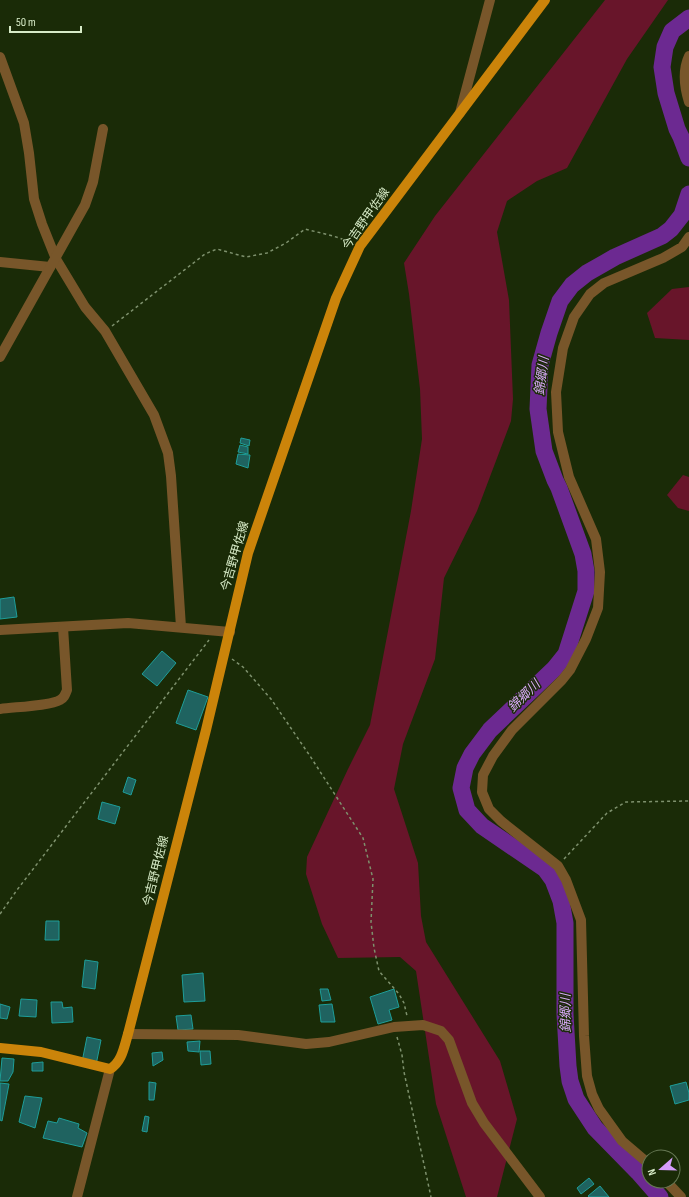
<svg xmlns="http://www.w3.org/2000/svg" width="689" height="1197" font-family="'Sofia Sans Condensed','Noto Sans JP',sans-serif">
<rect width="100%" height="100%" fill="#1a2b07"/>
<g fill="#68152a">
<polygon points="605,0 668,0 627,59 567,168 537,181 507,201 497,232 509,300 513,399 511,421 477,511 444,578 435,659 403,744 394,789 418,863 421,916 426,942 500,1061 517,1119 497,1197 466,1197 436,1104 416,971 400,957 338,958 322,924 306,874 307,857 348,769 370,725 411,511 422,439 420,389 409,294 404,263 435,216"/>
<polygon points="689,287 689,340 655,338 647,313 672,289"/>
<polygon points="683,475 689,477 689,511 678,508 667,495"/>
</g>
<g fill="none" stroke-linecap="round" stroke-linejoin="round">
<g stroke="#6c2991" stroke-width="17">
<polyline points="689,18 672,31 665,47 662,67 666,93 677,129 681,137 689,158"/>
<polyline points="660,1197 638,1172 595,1128 576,1099 570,1081 568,1066 565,1014 565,923 561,901 553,880 545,869 482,826 467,810 461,788 465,768 472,754 490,730 554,669 566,654 586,591 586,571 583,554 559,488 555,480 544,451 538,409 540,365 549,333 560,301 572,285 587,273 615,257 662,236 671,229 682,215 689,194"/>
</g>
</g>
<g fill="#1f6360" stroke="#1e9e99">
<polygon points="241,438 250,440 249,446 240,443"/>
<polygon points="240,445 248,447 248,454 238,452"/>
<polygon points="238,454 250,455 248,468 236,464"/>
<polygon points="14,597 17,617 0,619 0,599"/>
<polygon points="162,651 176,663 157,686 142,674"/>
<polygon points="188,690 208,697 196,730 176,723"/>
<polygon points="128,777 136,780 131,795 123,792"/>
<polygon points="102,802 120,807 115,824 98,819"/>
<polygon points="46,921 59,921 59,940 45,940"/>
<polygon points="85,960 98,962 95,989 82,987"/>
<polygon points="203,973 205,1001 184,1002 182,975"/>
<polygon points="320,989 328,989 331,1000 322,1001"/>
<polygon points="394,989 399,1007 389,1010 392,1020 378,1024 370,997"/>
<polygon points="21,999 37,1000 36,1017 19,1016"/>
<polygon points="51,1002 62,1002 63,1008 72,1007 73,1022 52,1023"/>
<polygon points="0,1004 10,1007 7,1019 0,1018"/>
<polygon points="332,1004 335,1022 321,1022 319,1005"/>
<polygon points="191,1015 193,1029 178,1030 176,1016"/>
<polygon points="87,1037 101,1040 96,1065 82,1062"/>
<polygon points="200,1041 199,1052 188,1051 187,1042"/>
<polygon points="200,1051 210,1051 211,1064 201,1065"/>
<polygon points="162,1052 163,1060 153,1066 152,1053"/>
<polygon points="2,1058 14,1059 13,1072 8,1081 0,1081"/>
<polygon points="43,1062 43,1071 32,1071 32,1063"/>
<polygon points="149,1082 156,1083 154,1100 149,1100"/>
<polygon points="686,1082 689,1093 689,1100 675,1104 670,1086"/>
<polygon points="0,1083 9,1084 2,1121 0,1120"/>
<polygon points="25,1096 42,1098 35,1128 19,1122"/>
<polygon points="145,1116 149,1117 147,1132 142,1131"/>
<polygon points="59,1118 79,1124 78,1128 87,1133 82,1147 43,1138 48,1121 57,1123"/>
<polygon points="589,1178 594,1184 581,1194 577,1188"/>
<polygon points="600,1186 609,1197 589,1197 588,1196"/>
</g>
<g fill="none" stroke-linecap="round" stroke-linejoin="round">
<g stroke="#7e916d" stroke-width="1.5" stroke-dasharray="3 3" stroke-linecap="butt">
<polyline points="112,326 205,254 217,249 246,257 267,253 286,243 305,229 333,236 351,242"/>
<polyline points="232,659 243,667 271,699 310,756 363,838 373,879 371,922 374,948 379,971 399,994 404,1003 407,1016"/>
<polyline points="564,859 607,813 626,802 689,801"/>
<polyline points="0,914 17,890 209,640"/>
<polyline points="397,1037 402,1055 404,1072 431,1197"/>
</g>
<g stroke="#78562a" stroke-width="10">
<path d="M689,56C682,71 684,86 689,102"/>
<polyline points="0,57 24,123 29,153 34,199 42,224 56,259 85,307 105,331 154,415 168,453 171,476 181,627"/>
<polyline points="460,113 490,0"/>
<polyline points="0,262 50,267"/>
<polyline points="0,357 85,205 93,182 103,129"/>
<polyline points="0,630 128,623 230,632"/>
<path d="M0,709C13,707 50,706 60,700C64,698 65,695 67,690L63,627"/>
<polyline points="128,1034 238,1035 306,1044 329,1042 394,1027 423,1025 441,1031 449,1040 472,1103 484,1123 540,1197"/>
<polyline points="649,1164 622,1141 599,1109 592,1094 587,1076 584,1036 581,920 566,880 558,866 501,821 489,809 482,792 483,775 493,756 512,730 562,680 570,670 586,639 598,608 600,572 596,539 569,477 558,432 556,392 563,348 574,317 590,294 604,283 663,258 682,247 689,237"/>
<polyline points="666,1181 681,1197"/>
<polyline points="77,1197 110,1069"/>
</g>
<path stroke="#cb840a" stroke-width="10" d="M0,1048L41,1052L110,1069C122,1062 124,1047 128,1034L206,730L248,553L336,298L360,246L545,0"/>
</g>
<g text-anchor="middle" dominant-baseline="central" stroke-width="3" stroke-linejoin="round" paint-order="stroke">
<g font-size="12" fill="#d7ebc7" stroke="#1a2b07">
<text transform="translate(366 219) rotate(-55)">今吉野甲佐線</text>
<text transform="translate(235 556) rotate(-74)">今吉野甲佐線</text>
<text transform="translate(156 871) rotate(-76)">今吉野甲佐線</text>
</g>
<g font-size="13" font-style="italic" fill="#d9aaf9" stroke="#1a2b07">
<text transform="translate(542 376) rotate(-83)">錦郷川</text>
<text transform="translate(524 696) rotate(-45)">錦郷川</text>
<text transform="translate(566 1013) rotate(-91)">錦郷川</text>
</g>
</g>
<g transform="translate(661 1169) rotate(250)"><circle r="19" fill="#1a2b07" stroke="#667854"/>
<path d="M0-3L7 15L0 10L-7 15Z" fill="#d59cfb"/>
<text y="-6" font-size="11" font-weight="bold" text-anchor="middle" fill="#d7ebc7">N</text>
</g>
<path d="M10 26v6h71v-6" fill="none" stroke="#d7ebc7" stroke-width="2"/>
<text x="16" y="26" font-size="12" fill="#d7ebc7" stroke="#1a2b07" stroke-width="3" paint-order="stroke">50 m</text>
</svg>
